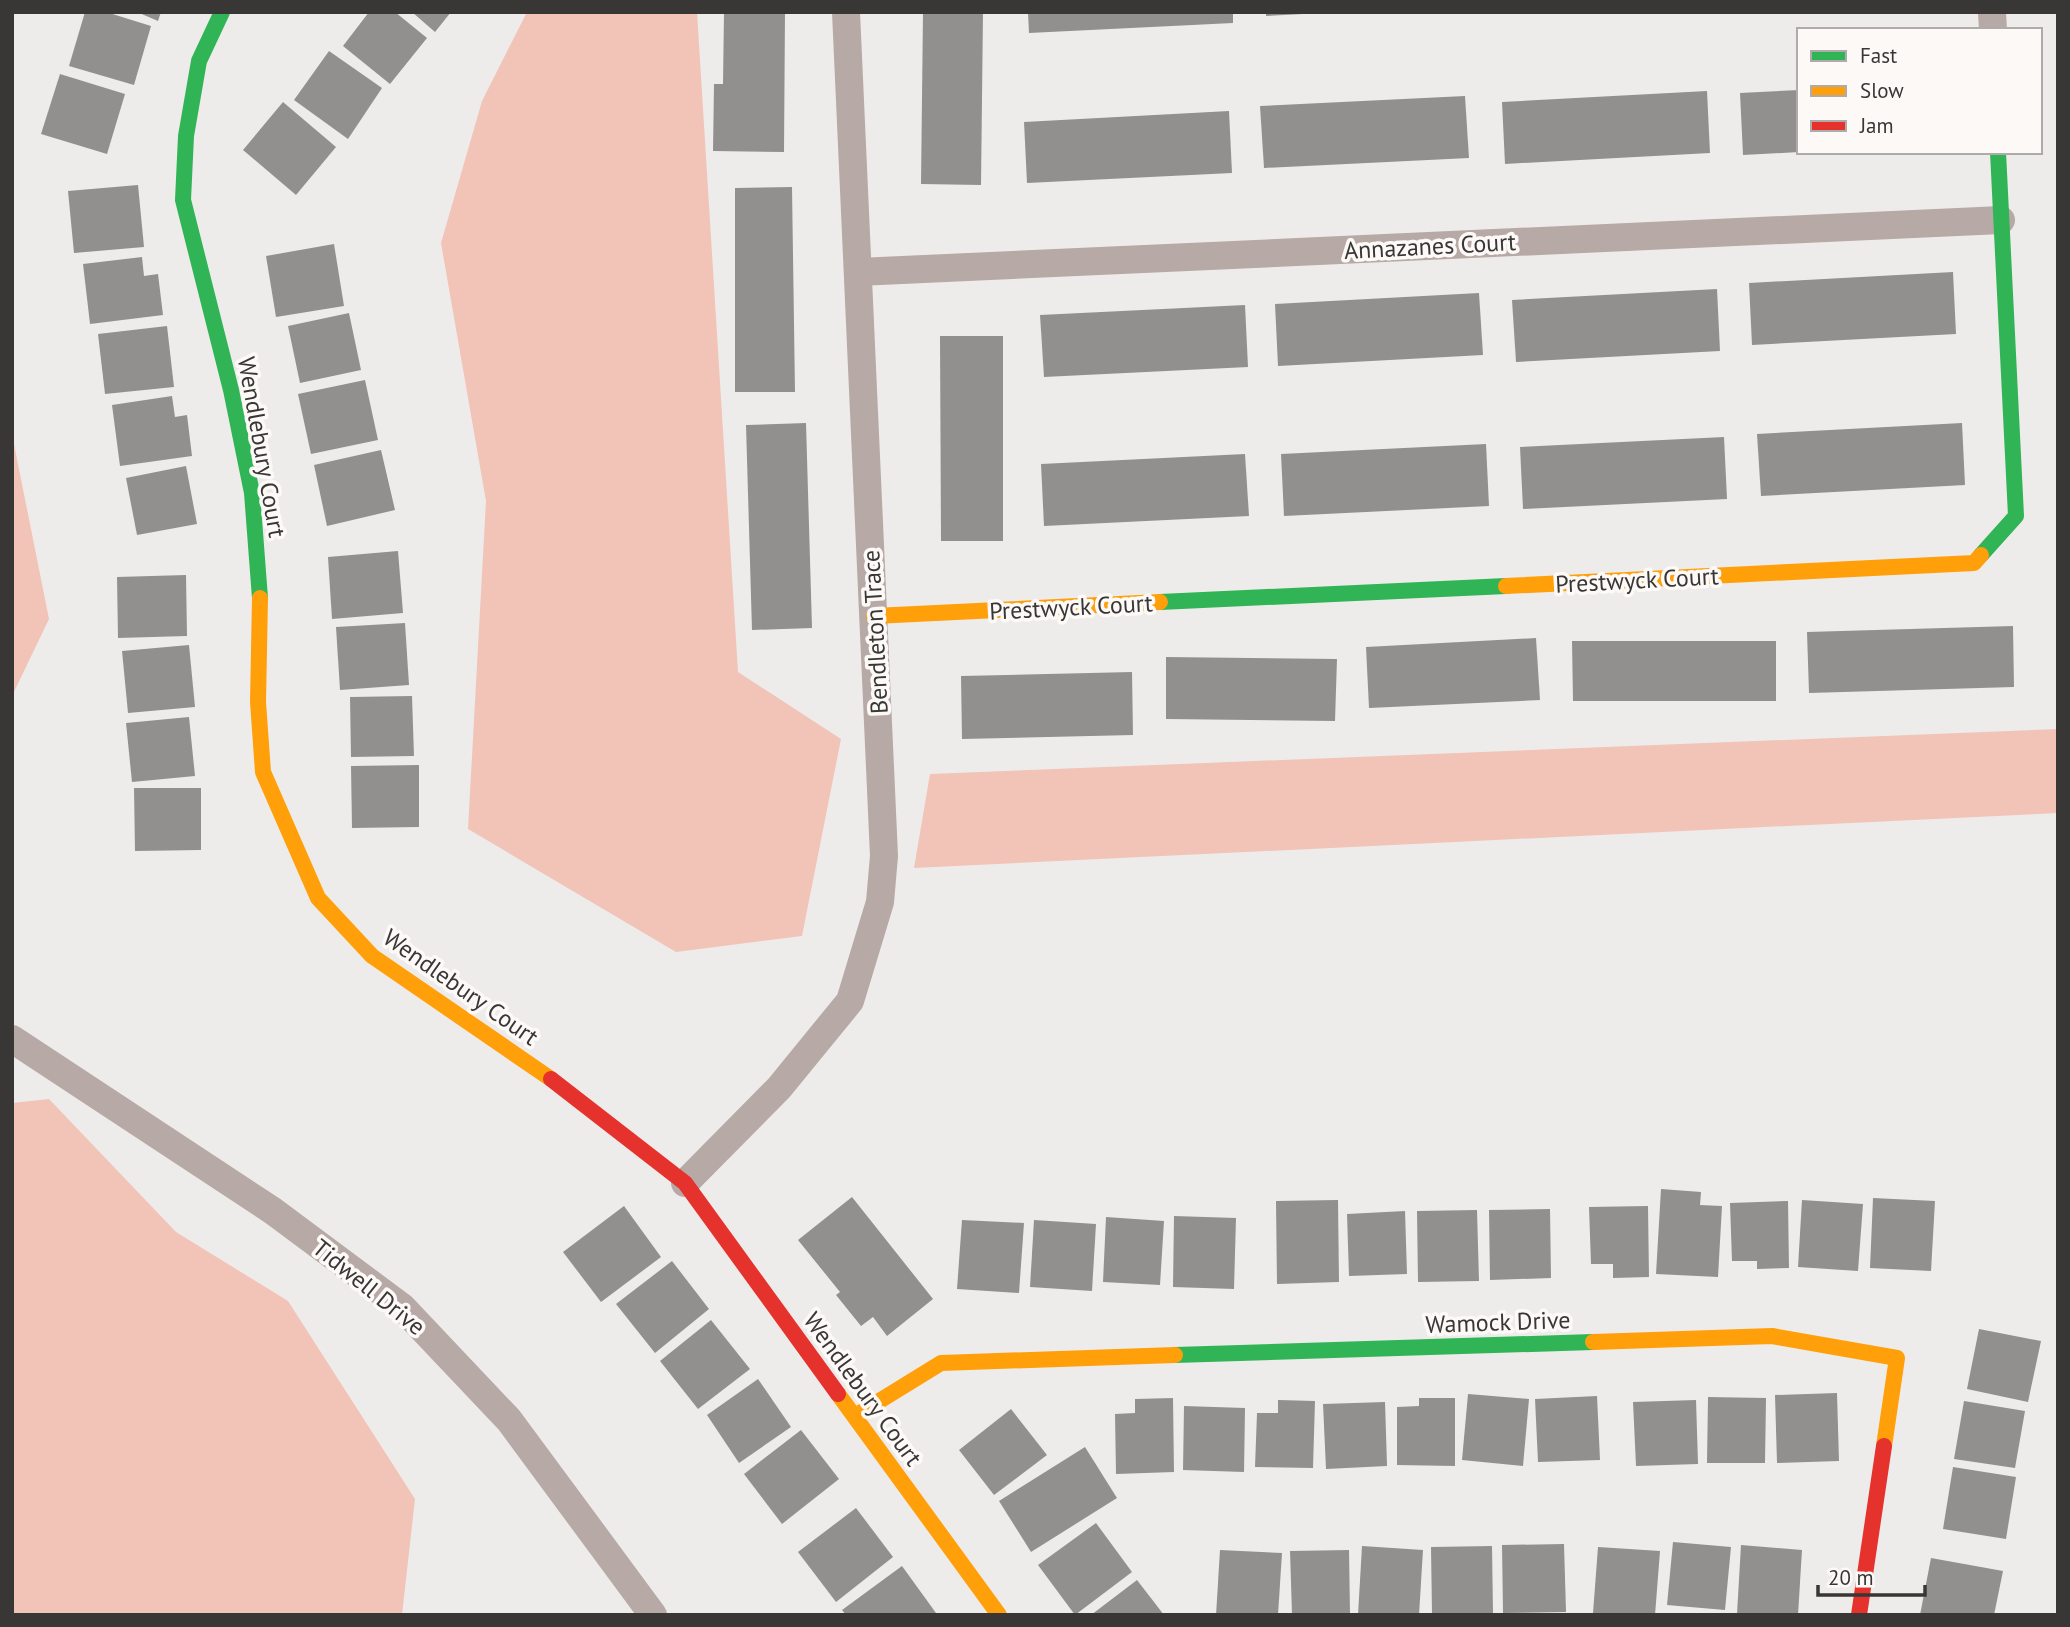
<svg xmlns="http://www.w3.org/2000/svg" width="2070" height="1627" font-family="'PT Sans',sans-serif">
<rect width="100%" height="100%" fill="#eeeceb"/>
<g fill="#f1c4b7">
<polygon points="527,12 697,12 738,672 841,739 802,936 676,952 468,829 486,501 441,243 482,101"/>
<polygon points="12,434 49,619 12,696"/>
<polygon points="2058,729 2058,813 914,868 930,774"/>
<polygon points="49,1099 176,1232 288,1301 415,1499 402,1615 12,1615 12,1103"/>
</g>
<g fill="#91908f">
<polygon points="85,12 106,12 151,26 134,85 69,66"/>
<polygon points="137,12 161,12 158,21"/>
<polygon points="369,12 395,12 427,38 390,84 343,46"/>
<polygon points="412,12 451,12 435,32"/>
<polygon points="724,12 785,12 784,152 713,151 714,84 723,84"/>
<polygon points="923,12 983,12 981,185 921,184"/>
<polygon points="1028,12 1233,12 1233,23 1029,33"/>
<polygon points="1266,12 1303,12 1303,14 1266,16"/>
<polygon points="329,51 382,88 348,139 294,100"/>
<polygon points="60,74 125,94 107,154 41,134"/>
<polygon points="1799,90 1799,152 1743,155 1740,93"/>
<polygon points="1707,91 1710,153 1505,164 1502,102"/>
<polygon points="1465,96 1469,158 1264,168 1260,106"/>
<polygon points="283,102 336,147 296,195 243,150"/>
<polygon points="1229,111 1232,173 1027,183 1024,122"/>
<polygon points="138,185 144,247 74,253 68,191"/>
<polygon points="792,187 795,392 735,392 735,188"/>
<polygon points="334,244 344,306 276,317 266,256"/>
<polygon points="142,257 144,276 158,274 163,315 90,324 83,264"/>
<polygon points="1953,272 1956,334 1752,345 1749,283"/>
<polygon points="1717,289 1720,351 1516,362 1512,300"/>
<polygon points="1479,293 1483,355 1278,366 1275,304"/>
<polygon points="1245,305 1248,367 1044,377 1040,315"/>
<polygon points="349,313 361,370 300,383 288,326"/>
<polygon points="167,326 174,387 105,394 98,334"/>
<polygon points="940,336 1003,336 1003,541 941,541"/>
<polygon points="365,380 378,440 311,454 298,394"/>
<polygon points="172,396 175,417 187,415 192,456 120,466 112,405"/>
<polygon points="806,423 812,628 752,630 746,425"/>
<polygon points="1962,423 1965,485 1761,496 1757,434"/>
<polygon points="1724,437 1727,499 1523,509 1520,447"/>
<polygon points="1486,444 1489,506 1284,516 1281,454"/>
<polygon points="381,450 395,510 327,526 314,465"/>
<polygon points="1245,454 1249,516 1044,526 1041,464"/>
<polygon points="186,466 197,524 137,535 126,478"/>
<polygon points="398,551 403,613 332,619 328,557"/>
<polygon points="186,575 187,636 118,638 117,577"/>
<polygon points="405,623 409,685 340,690 336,627"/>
<polygon points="2013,626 2014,687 1809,693 1807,632"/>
<polygon points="1536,638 1540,700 1369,708 1366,647"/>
<polygon points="1572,641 1776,641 1776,701 1573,701"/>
<polygon points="189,645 195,707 128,713 122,651"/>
<polygon points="1166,657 1337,659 1335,721 1166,719"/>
<polygon points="1132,672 1133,735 962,739 961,676"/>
<polygon points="412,696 414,756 351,757 350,697"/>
<polygon points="189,717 195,776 132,782 126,723"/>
<polygon points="419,765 419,827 352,828 351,766"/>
<polygon points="134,788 201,788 201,850 135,851"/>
<polygon points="1661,1189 1701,1192 1700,1205 1722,1206 1718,1277 1656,1274"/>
<polygon points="852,1197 933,1299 887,1336 873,1317 861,1326 836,1295 840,1292 798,1240"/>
<polygon points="1873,1198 1935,1201 1931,1271 1870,1268"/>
<polygon points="1338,1200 1339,1282 1277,1284 1276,1201"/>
<polygon points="1802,1200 1863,1204 1858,1271 1798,1267"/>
<polygon points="1788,1201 1789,1268 1757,1269 1757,1261 1732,1261 1730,1203"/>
<polygon points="624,1206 661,1257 601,1302 563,1252"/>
<polygon points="1648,1206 1649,1277 1613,1278 1613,1264 1591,1264 1589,1207"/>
<polygon points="1550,1209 1551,1278 1490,1280 1489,1210"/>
<polygon points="1477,1210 1479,1281 1418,1282 1417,1211"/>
<polygon points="1405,1211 1407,1274 1349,1276 1347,1214"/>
<polygon points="1174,1216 1236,1218 1234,1289 1173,1287"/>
<polygon points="1106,1217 1164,1221 1160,1285 1103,1282"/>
<polygon points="962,1220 1024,1223 1019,1293 957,1289"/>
<polygon points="1034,1220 1096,1224 1092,1291 1030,1287"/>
<polygon points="672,1261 709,1309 655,1353 616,1304"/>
<polygon points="711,1320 750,1369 698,1409 660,1361"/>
<polygon points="1979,1329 2041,1341 2028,1402 1967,1389"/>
<polygon points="758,1379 791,1427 739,1463 707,1415"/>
<polygon points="1837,1393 1839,1461 1777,1463 1775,1395"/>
<polygon points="1468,1394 1529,1399 1523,1466 1462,1460"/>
<polygon points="1597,1396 1600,1460 1538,1462 1535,1399"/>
<polygon points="1708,1397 1766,1398 1765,1463 1707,1463"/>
<polygon points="1173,1398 1174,1472 1116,1474 1115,1414 1135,1413 1135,1399"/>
<polygon points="1419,1398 1455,1398 1455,1466 1397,1465 1397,1407 1419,1406"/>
<polygon points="1278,1400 1315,1401 1313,1468 1255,1467 1257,1413 1278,1413"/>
<polygon points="1696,1400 1698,1464 1636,1466 1633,1402"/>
<polygon points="1964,1401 2025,1411 2015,1468 1954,1459"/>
<polygon points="1385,1402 1387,1466 1326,1469 1323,1404"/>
<polygon points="1184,1406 1245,1408 1244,1472 1183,1470"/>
<polygon points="1011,1409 1047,1455 994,1495 959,1450"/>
<polygon points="801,1430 839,1479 782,1524 744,1474"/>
<polygon points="1085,1447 1117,1498 1031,1552 999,1501"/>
<polygon points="1953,1467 2016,1477 2006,1539 1943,1529"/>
<polygon points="856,1508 893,1557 836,1602 798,1552"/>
<polygon points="1096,1523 1132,1572 1075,1615 1038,1565"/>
<polygon points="1673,1542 1731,1547 1725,1610 1667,1605"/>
<polygon points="1564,1544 1566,1612 1503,1613 1502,1545"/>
<polygon points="1741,1545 1802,1550 1798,1615 1737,1614"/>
<polygon points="1362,1546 1423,1550 1419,1615 1358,1615"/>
<polygon points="1492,1546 1493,1613 1432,1614 1431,1547"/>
<polygon points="1598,1547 1660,1551 1655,1615 1593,1613"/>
<polygon points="1220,1550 1282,1553 1278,1615 1216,1615"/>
<polygon points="1349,1550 1350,1613 1292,1615 1290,1551"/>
<polygon points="1931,1558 2003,1571 1994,1615 1920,1615"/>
<polygon points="902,1566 936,1613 846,1615 842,1610"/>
<polygon points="1137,1580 1164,1615 1091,1615"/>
</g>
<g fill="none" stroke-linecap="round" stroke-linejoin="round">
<g stroke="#b7a9a5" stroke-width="28">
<polyline points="1992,12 1993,30"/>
<polyline points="858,272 2001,220"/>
<polyline points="12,1039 273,1211 402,1307 509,1420 653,1615"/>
<polyline points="685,1183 779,1088 850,1001 880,902 884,856 846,12"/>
</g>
<g stroke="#30b455" stroke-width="16">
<polyline points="222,12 199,61 186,136 183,200 231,390 252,493 260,598"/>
<polyline points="1981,555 2016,516 1998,152"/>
<polyline points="1160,602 1506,586"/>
<polyline points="1175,1355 1593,1342"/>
</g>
<g stroke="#ff9f0a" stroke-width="16">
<polyline points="1506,586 1974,563 1981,555"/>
<polyline points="260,598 258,702 263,772 318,898 372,956 551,1079"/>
<polyline points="874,616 1160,602"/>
<polyline points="1593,1342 1772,1336 1897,1358 1884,1446"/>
<polyline points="838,1394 999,1615"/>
<polyline points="855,1416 941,1363 1175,1355"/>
</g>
<g stroke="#e5322d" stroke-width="16">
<polyline points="551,1079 685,1183 838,1394"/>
<polyline points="1859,1615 1884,1446"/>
</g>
</g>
<g text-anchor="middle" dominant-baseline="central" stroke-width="7" stroke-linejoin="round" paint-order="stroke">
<g font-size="24" fill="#383736" stroke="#fcf9f7">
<text transform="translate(1430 246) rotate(-3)">Annazanes Court</text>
<text transform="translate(262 447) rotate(80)">Wendlebury Court</text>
<text transform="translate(1637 580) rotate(-3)">Prestwyck Court</text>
<text transform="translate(1071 607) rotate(-3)">Prestwyck Court</text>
<text transform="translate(875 632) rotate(-93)">Bendleton Trace</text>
<text transform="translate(461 987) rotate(35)">Wendlebury Court</text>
<text transform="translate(369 1287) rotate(39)">Tidwell Drive</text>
<text transform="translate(1498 1322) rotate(-2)">Wamock Drive</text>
<text transform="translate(863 1389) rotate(54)">Wendlebury Court</text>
</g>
</g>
<rect width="2070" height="1627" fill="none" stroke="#383736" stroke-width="28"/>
<rect x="1797" y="28" width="245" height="126" fill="#fcf9f7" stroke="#aeabaa" stroke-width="2"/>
<rect x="1811" y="51" width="35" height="10" fill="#30b455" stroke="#aeabaa" stroke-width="2"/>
<text x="1860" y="63" font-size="21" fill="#383736">Fast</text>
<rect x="1811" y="86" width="35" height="10" fill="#ff9f0a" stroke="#aeabaa" stroke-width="2"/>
<text x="1860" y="98" font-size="21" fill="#383736">Slow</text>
<rect x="1811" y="121" width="35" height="10" fill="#e5322d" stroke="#aeabaa" stroke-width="2"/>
<text x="1860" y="133" font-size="21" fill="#383736">Jam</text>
<path d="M1818 1585v10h107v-10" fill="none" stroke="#383736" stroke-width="3.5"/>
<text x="1828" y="1585" font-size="21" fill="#383736" stroke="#fcf9f7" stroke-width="5" paint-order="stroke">20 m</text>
</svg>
